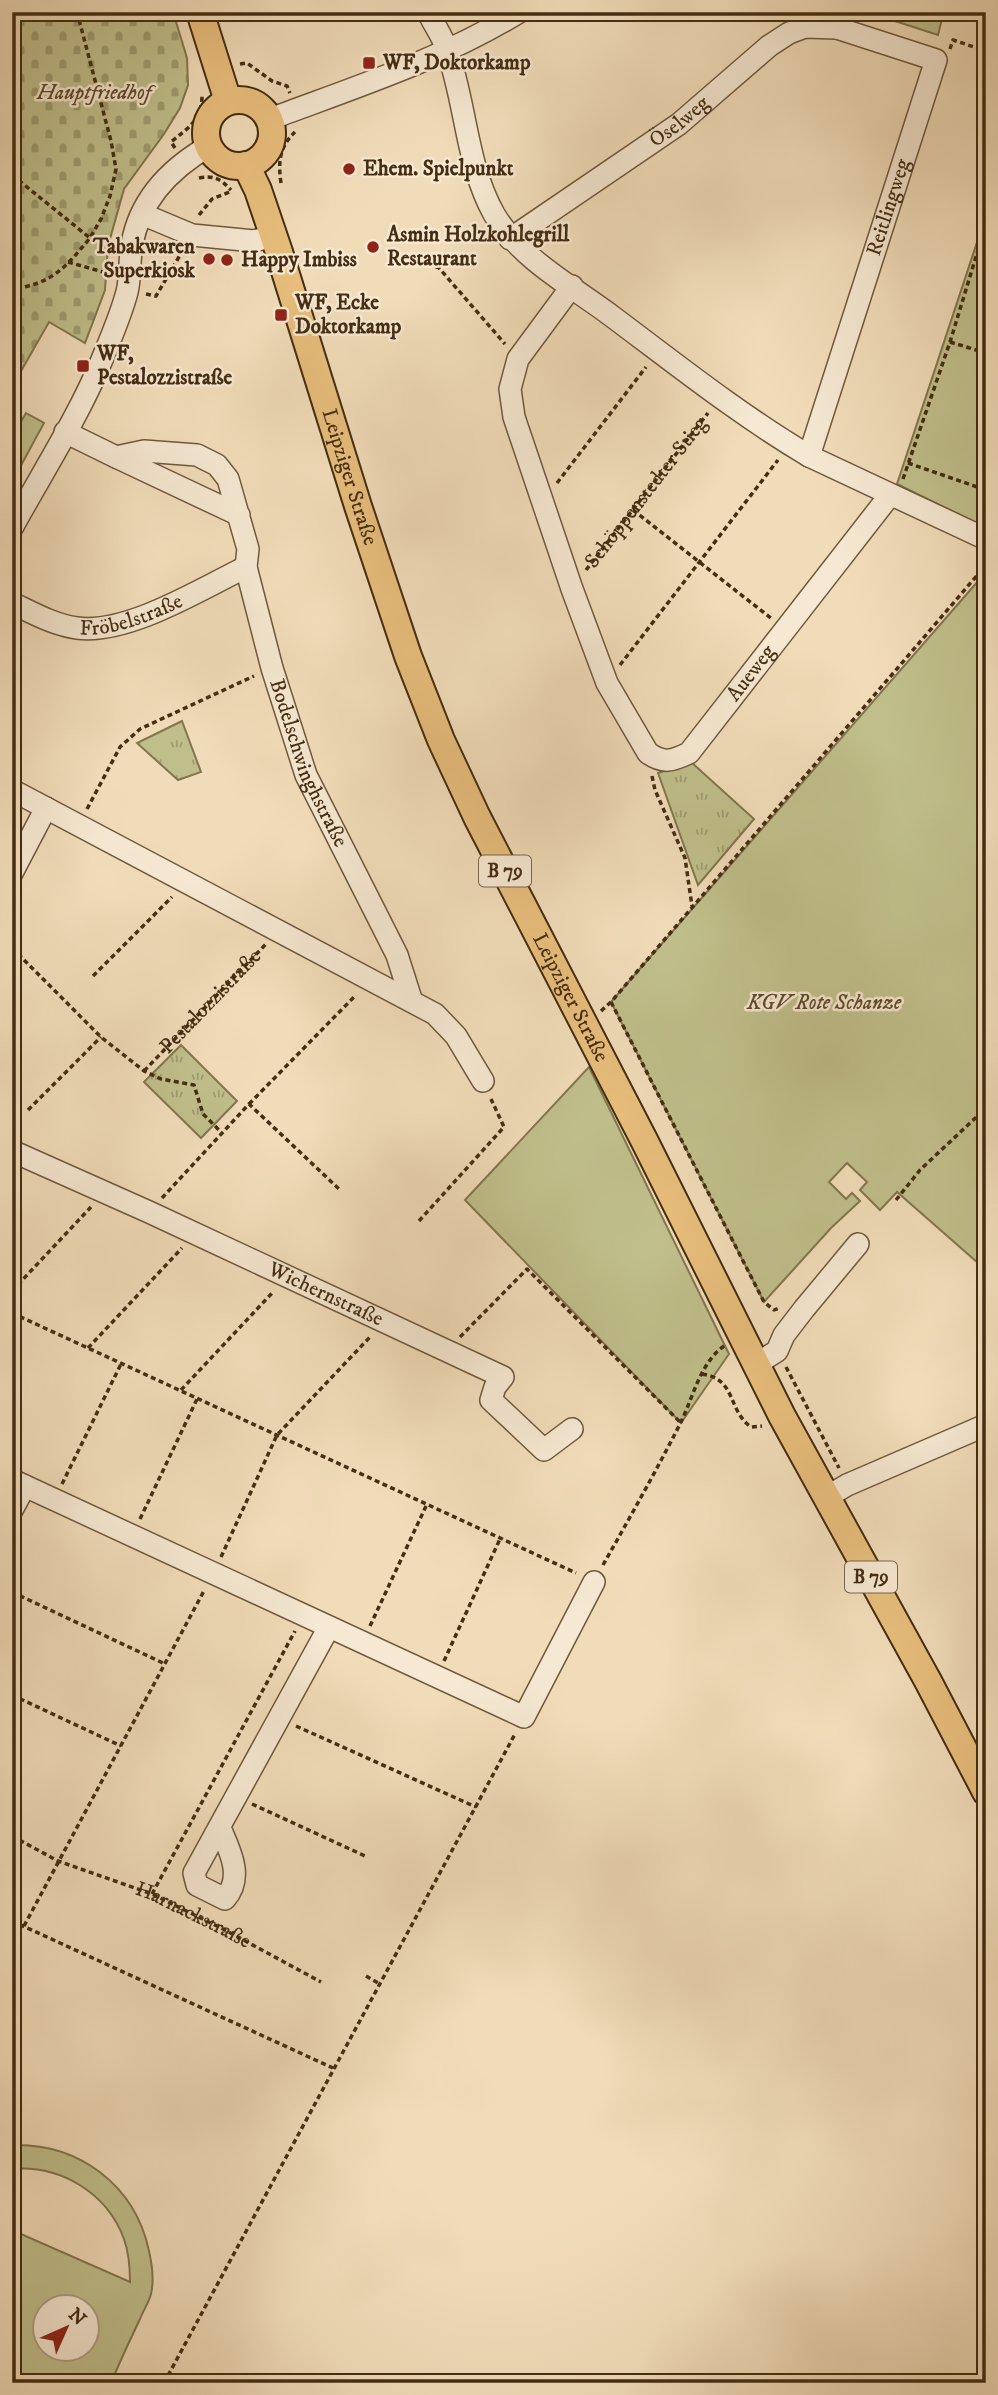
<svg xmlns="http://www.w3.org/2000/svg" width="998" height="2395" font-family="'IM FELL DW Pica',serif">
<defs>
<pattern id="cemetery-stones" width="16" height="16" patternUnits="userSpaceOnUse" patternTransform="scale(1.75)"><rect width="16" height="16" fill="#c0bf8b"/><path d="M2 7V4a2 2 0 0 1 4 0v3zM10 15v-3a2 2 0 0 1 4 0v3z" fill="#9e9c70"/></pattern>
<pattern id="park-tufts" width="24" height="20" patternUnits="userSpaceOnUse" patternTransform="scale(1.75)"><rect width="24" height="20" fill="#c0bf8b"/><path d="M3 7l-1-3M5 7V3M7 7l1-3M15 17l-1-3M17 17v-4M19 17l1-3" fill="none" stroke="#9e9c70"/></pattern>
</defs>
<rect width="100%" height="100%" fill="#f1dcb9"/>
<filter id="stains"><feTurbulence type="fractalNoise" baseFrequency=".00286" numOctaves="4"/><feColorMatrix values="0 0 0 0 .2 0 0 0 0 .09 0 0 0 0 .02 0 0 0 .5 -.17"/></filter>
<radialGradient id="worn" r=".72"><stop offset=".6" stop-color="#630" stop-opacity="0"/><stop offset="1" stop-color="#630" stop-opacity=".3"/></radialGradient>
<g fill="#c0bf8b" stroke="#82764e" stroke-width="2" fill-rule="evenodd">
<polygon points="867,12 934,12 943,15 938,35"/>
<polygon points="986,215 986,528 897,484"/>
<polygon points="26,413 44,423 12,482 12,437"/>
<polygon points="986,572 986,1270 897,1192 880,1210 860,1190 867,1182 847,1163 829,1182 846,1199 852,1193 860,1201 831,1228 764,1302 611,1002"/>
<polygon points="589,1067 729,1354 681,1423 465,1200"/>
<path d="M12,2145C79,2143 135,2185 149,2251C152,2264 154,2281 151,2294C149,2302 143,2311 140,2319C130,2340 120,2361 111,2383H12V2230L130,2282C130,2268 129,2253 124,2239C107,2193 61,2165 12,2169ZM46,2308H88V2350H46Z"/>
</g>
<polygon fill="url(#cemetery-stones)" stroke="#82764e" stroke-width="2" points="12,12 173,12 187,58 188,85 180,108 164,134 124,189 108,246 105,290 85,343 49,322 16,380 12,378"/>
<g fill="url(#park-tufts)" stroke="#82764e" stroke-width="2">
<polygon points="182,721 201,772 178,780 137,743"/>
<polygon points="691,762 754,819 698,885 658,773"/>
<polygon points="181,1045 237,1101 201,1138 144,1082"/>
</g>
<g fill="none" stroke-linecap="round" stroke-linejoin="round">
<defs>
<g id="minor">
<path d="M428,12C434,25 443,37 447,50C466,103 466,164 494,214C520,259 572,286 613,317C677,365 740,415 809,456L986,539"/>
<path d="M270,119C353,88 443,59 519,12"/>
<polyline points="142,214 192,235 254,241 273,236"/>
<path id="s4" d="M510,239L679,124L769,46L789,33L805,27L837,28L842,12"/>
<path id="s5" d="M572,286L518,359L510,389L514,417L572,589L607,683L648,753C664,764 672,761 689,753L890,495"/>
<polyline points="65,432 116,457"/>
<path id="s6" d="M809,456L936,60L837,28"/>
<path id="s7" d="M239,515L116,457L144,451L197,455L217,465L228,479L248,549L246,567L272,668L306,775L397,955L411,999"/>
<path d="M12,528C42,473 77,419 101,362C110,340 121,315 127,292C131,276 129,259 132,244C140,199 171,168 209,146"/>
<path id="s8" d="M12,603C33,613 54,625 77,628C127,635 201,589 246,567"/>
<polyline points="12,790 435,1014 456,1036 483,1081"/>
<polyline points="12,873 46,808"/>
<path id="s9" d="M12,1151L149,1212L503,1377L495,1387L491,1400L544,1450L572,1429"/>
<polyline points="756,1364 777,1351 784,1335 804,1309 858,1244"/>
<polyline points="12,1480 524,1717 594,1582"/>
<polyline points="827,1497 847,1485 986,1425"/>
<polyline points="12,1510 25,1486"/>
<path d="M220,1828C230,1851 244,1877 225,1899L197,1885L194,1873L329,1627"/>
</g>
<g id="major">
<polyline points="200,12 228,101"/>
<circle cx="239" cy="133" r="33"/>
<path id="s10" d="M246,165L258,190L279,252L358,506L408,656L441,740L477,817L644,1140L782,1416L928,1681L986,1792"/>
</g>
</defs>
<use href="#minor" stroke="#6f593c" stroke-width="24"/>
<use href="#major" stroke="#442d12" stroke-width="30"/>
<g stroke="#442d12" stroke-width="3.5" stroke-dasharray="5 3.5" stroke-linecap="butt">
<polyline points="77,12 111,141 116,169 110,196 101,219 90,238"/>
<polyline points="12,16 13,12"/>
<polyline points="950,49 953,40 986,51"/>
<polyline points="240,64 247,63 272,81 287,86 290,93"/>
<path d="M175,148L171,142C188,128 202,120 202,96"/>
<path d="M12,175L90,238C65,268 52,284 12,289"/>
<path d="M199,178C214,175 221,179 231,190"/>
<path d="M281,183C278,163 279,147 295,132"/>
<polyline points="199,215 212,199 232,191"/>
<polyline points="420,260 439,268 505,344"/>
<polyline points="68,262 110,274"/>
<polyline points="146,294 156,296 183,250"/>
<polyline points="950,342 986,353"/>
<polyline points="908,463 986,490"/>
<polyline points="903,479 950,342 986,224"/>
<polyline points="557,483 646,367"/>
<polyline points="633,510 772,619"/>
<path id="s1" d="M586,570L708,413"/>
<polyline points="620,665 778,460"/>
<polyline points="652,776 655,790 685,858 692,906"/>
<polyline points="87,809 120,747 140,729 254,676"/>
<polyline points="12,948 101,1037 144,1071 161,1079 194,1085 203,1114 221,1132"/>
<polyline points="93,976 172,897"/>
<polyline points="611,1002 764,1302 774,1310 779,1308"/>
<polyline points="601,1011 611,1002 986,565"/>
<path id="s2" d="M144,1071L266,944"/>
<polyline points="249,1104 356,995"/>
<polyline points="28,1110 101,1037"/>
<polyline points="162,1198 249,1104 339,1189"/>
<polyline points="896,1200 920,1170 986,1108"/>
<polyline points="419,1221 504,1127 491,1099"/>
<polyline points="12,1291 91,1207"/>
<polyline points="12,1313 576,1573"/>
<polyline points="460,1337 527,1269 681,1423"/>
<polyline points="88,1348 182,1248"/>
<polyline points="786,1367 839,1468"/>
<path d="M702,1374C737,1379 727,1410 751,1427L762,1426"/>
<polyline points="181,1390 274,1291"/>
<polyline points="62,1484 121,1364"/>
<polyline points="140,1519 198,1397"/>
<polyline points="221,1557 277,1435 370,1337"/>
<path d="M603,1565C629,1519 655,1473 679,1426C693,1399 699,1364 724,1346"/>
<polyline points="12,1592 165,1664"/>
<polyline points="370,1626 427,1504"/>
<polyline points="444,1661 500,1539"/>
<polyline points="12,1695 121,1746"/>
<polyline points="296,1726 476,1807"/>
<polyline points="252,1804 365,1856"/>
<path id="s3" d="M12,1836L58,1861L152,1894L225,1930L321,1982"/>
<polyline points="152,1894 295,1631"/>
<polyline points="12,1921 333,2068"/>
<polyline points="24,1926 205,1589"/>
<polyline points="366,1976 380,1984"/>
<polyline points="164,2383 515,1734"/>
</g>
<use href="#minor" stroke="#f6e8d2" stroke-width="21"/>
<use href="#major" stroke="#e8be7c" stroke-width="26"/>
</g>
<g fill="#8f2418" stroke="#f6e8d2" stroke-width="2.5">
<rect x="362" y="56" width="14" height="14" rx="3.5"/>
<circle cx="349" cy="169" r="7"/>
<circle cx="373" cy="247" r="7"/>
<circle cx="209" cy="259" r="7"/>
<circle cx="227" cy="260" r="7"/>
<rect x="274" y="308" width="14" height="14" rx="3.5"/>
<rect x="76" y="359" width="14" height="14" rx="3.5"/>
</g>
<g text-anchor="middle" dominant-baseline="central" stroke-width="5" stroke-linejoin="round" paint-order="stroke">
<g fill="#f6e8d2" stroke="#79654c" stroke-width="2">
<rect x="479" y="855.5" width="52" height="31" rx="5"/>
<rect x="845" y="1561.5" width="52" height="31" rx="5"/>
</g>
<g font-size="19" font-weight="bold" fill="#442d12">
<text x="505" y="871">B 79</text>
<text x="871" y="1577">B 79</text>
</g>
<g font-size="21" font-weight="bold" fill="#442d12" stroke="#f6e8d2" text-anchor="start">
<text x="383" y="63">WF, Doktorkamp</text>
<text x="363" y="169">Ehem. Spielpunkt</text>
<text x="387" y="235">Asmin Holzkohlegrill<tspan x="387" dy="24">Restaurant</tspan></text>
<text x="195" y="247" text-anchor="end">Tabakwaren<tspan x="195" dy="24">Superkiosk</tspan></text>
<text x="241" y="260">Happy Imbiss</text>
<text x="295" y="303">WF, Ecke<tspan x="295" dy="24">Doktorkamp</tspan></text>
<text x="97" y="354">WF,<tspan x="97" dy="24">Pestalozzistraße</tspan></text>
</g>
<g font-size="21" font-style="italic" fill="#5d4a2a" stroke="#f6e8d2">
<text x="94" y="93">Hauptfriedhof</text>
<text x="824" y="1003">KGV Rote Schanze</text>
</g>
<g font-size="21" fill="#442d12" stroke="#f6e8d2">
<text stroke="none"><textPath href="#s4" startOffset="206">Öselweg</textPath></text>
<text stroke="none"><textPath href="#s6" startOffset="261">Reitlingweg</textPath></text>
<text stroke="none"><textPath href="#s10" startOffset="329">Leipziger Straße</textPath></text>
<text stroke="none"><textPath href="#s1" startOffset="98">Schöppenstedter Stieg</textPath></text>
<text stroke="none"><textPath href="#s8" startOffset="126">Fröbelstraße</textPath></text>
<text stroke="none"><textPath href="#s5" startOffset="658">Aueweg</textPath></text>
<text stroke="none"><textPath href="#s7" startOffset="555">Bodelschwinghstraße</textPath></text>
<text stroke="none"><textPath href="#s10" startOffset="896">Leipziger Straße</textPath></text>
<text stroke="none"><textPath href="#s2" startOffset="96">Pestalozzistraße</textPath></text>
<text stroke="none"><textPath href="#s9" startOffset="345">Wichernstraße</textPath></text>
<text stroke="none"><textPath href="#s3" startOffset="198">Harnackstraße</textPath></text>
</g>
</g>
<rect width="998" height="2395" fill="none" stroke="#f1dcb9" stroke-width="42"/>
<rect x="14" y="14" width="970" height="2367" fill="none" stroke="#442d12" stroke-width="3.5"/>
<rect x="21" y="21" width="956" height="2353" fill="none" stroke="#442d12" stroke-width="2"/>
<g transform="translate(66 2328) rotate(45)"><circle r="33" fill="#f6e8d2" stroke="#af9d85" stroke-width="2"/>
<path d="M0-5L12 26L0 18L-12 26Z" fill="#8f2418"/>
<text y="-10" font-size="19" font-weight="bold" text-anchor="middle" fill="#442d12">N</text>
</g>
<rect width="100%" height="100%" filter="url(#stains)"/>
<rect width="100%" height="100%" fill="url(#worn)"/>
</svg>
